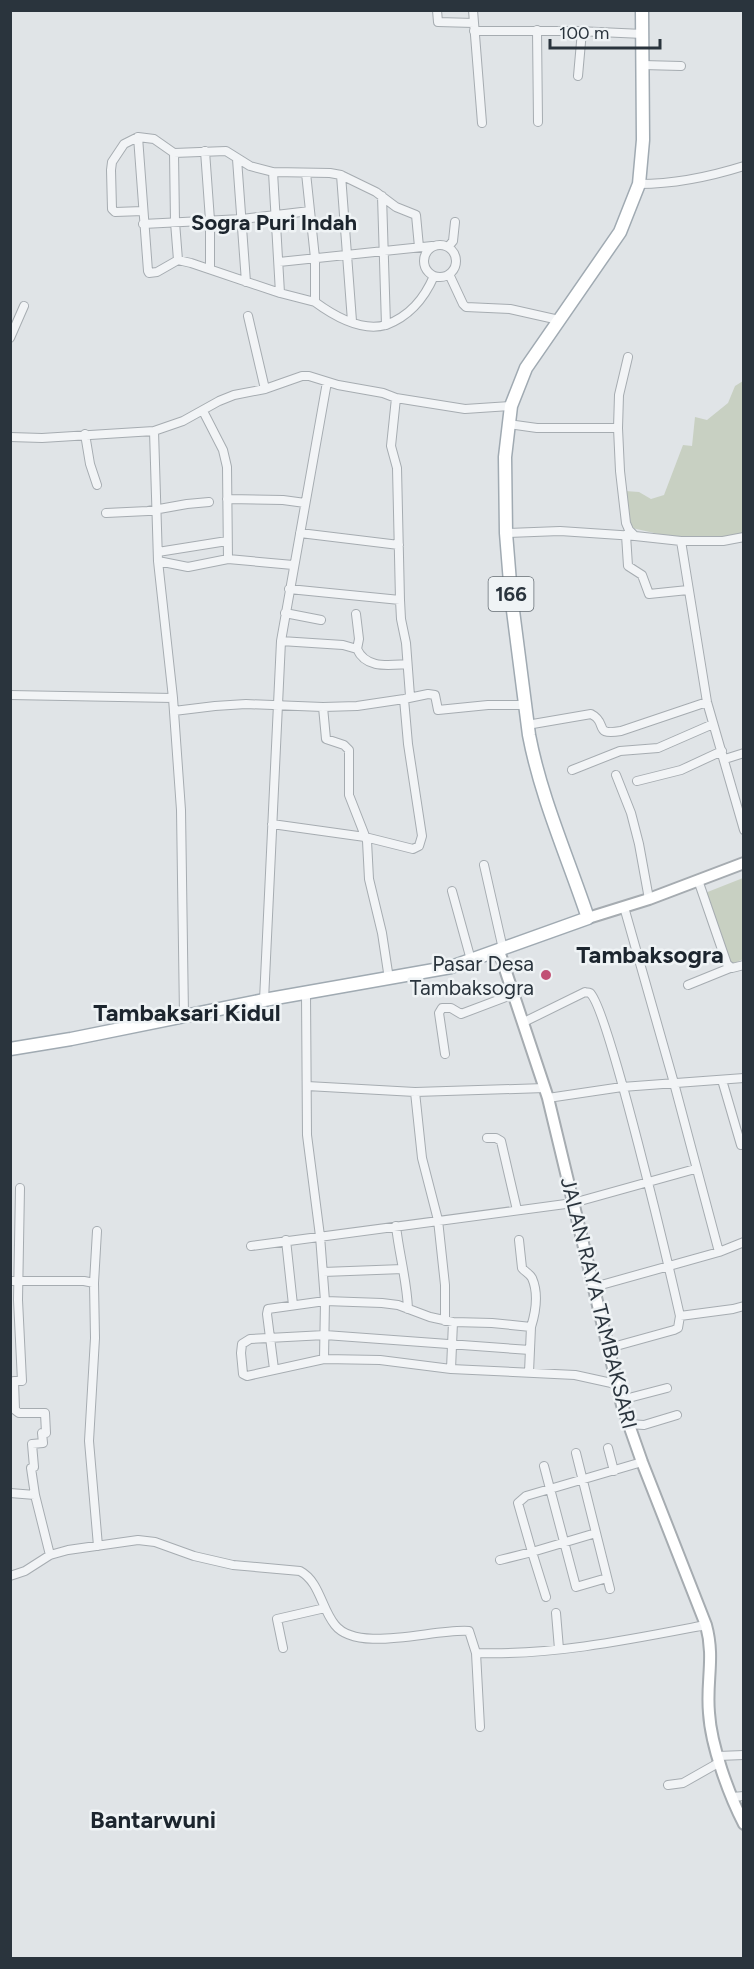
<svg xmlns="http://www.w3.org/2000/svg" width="754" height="1969" font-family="Figtree,sans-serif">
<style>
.green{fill:#c8d0c2}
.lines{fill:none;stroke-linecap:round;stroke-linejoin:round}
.street-casing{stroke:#a6acb1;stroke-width:10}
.secondary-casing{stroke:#a6acb1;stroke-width:14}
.primary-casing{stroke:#a0aab2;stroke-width:15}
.street{stroke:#f2f4f6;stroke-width:8}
.secondary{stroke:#fff;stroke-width:10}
.primary{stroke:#fff;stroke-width:12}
.poi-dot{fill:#c15174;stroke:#eff3f5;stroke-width:2}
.labels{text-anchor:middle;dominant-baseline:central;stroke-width:5;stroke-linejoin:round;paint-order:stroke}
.shield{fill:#eff3f5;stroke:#656d74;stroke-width:1.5}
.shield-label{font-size:20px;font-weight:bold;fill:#2a343d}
.poi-label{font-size:21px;fill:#2a343d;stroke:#eff3f5;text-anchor:end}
.street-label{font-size:21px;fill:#2a343d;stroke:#eff3f5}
.neighbourhood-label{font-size:22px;font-weight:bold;fill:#1c252e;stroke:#eff3f5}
.quarter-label{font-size:24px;font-weight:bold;fill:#1c252e;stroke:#eff3f5}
</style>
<rect width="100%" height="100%" fill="#e0e4e7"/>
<path class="green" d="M 743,381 L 743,536 L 740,537 L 681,539 L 632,528 L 628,523 L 625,491 L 639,492 L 651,499 L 664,495 L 683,445 L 692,446 L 695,417 L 707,420 L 728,403 L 735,386 Z
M 743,878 L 743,959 L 733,964 L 728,960 L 705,893 Z"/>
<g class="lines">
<defs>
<path id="street" d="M 437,10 L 438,22 L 474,23
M 473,10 L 482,123
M 537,30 L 538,122
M 474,31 L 577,31 L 643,34
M 643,65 L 681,66
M 578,76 L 582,31
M 138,137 L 148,271 L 149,273 L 157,272 L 178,260
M 205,151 L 210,220 L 210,269
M 174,153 L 175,222 L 178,260 L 191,263 L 280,293 L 315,302
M 237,159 L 246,282
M 273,172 L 280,293
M 306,173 L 315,258 L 315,302 C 334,316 361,332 386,325 L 382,196
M 341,175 L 352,321
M 639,184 C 675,184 709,177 744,166
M 143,211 L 115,212 L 112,209 L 111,170 L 112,162 L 124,144 L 138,137 L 154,139 L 174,153 L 226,151 L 250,166 L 273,172 L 330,173 L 341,175 L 376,192 L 396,207 L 416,215 L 419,247
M 143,224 L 242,219 L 310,211
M424 261a16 16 0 1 1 32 0a16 16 0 1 1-32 0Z
M 448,247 L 453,241 L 455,222
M 279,262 L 432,246
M 449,274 L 463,304 L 466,307 L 510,309 L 559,320
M 248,316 L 265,389
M 386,325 C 410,316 424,299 434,276
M 10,338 L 24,306
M 396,398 L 391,446 L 397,468 L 400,600 L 401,619 L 406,643 L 410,696
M 203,411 L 223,450 L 227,467 L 228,559
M 508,424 L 537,428 L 618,428 L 620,471 L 626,523 L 629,530 L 635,536 L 681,541 L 707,702 L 744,830
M 618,428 L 619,395 L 628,357
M 154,431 L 158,561 L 173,698 L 181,810 L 184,1016
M 85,434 L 90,464 L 97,485
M 10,437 L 42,438 L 154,431 L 183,421 L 219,401 L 234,395 L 265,389 L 302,376 L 309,376 L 338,385 L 383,393 L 396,398 L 465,409 L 511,406
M 227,499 L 283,500 L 305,503
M 106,513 L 148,511 L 187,504 L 209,502
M 300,533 L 399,545
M 506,533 L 560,531 L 635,536
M 626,535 L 628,566 L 642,575 L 649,594 L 688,590
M 681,541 L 723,541 L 744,537
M 158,552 L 227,541
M 158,561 L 188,567 L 228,559 L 293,565
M 289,589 L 400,600
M 285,613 L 321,620
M 356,614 L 359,639 L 357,649
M 281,641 L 343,645 L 357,649 C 366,669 388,665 407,664
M 10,695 L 173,698
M 323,707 L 326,739 L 344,745 L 349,750 L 349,795 L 367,841 L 369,879 L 382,933 L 389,979
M 174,711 L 215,706 L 246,704 L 323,707 L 357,706 L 404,699 L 428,694 L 435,695 L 438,710 L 488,705 L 524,705
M 527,725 L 591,714 C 609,723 592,736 621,731 L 707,702
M 725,759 L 744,753
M 572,770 L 620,751 L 658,748 L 713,724
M 616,775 L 631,813 L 639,844 L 649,899
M 637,781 L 681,770 L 722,751
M 272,824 L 365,837 L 413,849 L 419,846 L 422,836 L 408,744 L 404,699
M 484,865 L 503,949
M 698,880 L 727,964 L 732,968 L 744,965
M 452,891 L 471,960
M 624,907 L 674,1083 L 719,1252
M 688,985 L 730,968
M 306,994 L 307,1135 L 320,1236 L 325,1301 L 324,1359
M 264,1000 L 281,641 L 327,382
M 524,1022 L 585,992 C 587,993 588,992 590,993 C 608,1007 671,1276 680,1316
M 445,1054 L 439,1013 L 442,1008 L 451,1008 L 461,1014 L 514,994
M 722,1080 L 741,1145
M 307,1086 L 415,1092 L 545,1088
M 415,1092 L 422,1158 L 438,1220 L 445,1285 L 445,1321
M 548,1098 L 622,1087 L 744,1078
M 487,1138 L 496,1138 L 501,1141 L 517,1210
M 20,1188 L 18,1300 L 22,1381 L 14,1381 L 15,1410 L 19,1413 L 45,1413 L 46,1433 L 42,1433 L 43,1443 L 32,1444 L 34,1467 L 31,1468 L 35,1495 L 50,1555
M 396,1226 C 399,1254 407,1281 408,1309
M 97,1231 L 94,1283 L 95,1338 L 89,1441 L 98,1546
M 286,1240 L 293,1305
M 519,1240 L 522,1268 C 525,1272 529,1273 532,1278 C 539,1294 536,1311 531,1327
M 251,1246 L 573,1203 L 695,1169
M 323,1272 L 403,1269
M 10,1281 L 84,1281 L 94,1283
M 594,1287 L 719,1252 L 744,1242
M 609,1348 L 674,1330 L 678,1328 L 680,1316 L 733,1309 L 744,1306
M 530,1350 L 325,1335 L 250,1339 L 242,1344 L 241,1353 L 243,1374 L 247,1376 L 324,1359 L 380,1360 L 451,1369 L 575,1375 L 616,1384
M 274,1369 L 267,1314 L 268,1309 L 325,1301 L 382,1303 L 398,1305 L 430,1317 L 453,1322 L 492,1323 L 531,1327 L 529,1372
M 451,1369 L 453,1322
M 621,1400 L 667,1388
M 629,1424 L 644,1425 L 677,1415
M 608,1448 L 614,1471
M 576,1453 L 610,1589
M 544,1466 L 576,1587 L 607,1578
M 10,1493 L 35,1495
M 596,1533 L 532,1552 L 518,1503 L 526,1496 L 642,1462
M 500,1560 L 532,1552 L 546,1597
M 10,1576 L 25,1571 L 50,1555 L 68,1550 L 138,1540 L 155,1542 L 194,1556 L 233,1565 L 300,1571 C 320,1582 321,1608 335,1625 C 358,1654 435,1628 469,1631 L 476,1653 C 551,1656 633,1639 706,1625
M 556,1613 L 559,1649
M 283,1648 L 277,1619 L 325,1608
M 476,1653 L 480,1727
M 718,1756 L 744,1755
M 668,1785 L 683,1783 L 720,1762
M 732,1797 L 744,1796"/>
<path id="secondary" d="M 588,918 L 649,899 L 744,863
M 499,951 L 548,1098 L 622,1405 L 642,1462 L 706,1625 C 715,1658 706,1681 709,1713 C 711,1746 729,1795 744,1824"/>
<path id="primary" d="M 10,1049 L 71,1039 L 264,1000 L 451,967 L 588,918 C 568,858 541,798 529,735 L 511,595 L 506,533 L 505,457 L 511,406 L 526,368 L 620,232 L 639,184 L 643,140 L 642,10"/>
</defs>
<use href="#street" class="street-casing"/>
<use href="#secondary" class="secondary-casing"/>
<use href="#primary" class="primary-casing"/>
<use href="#street" class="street"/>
<use href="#secondary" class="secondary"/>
<use href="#primary" class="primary"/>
</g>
<circle class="poi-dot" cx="546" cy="975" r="6"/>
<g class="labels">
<rect class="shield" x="488.5" y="577" width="45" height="34" rx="4.5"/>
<g class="shield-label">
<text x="511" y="594">166</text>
</g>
<g class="poi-label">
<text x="534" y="963">Pasar Desa<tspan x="534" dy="24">Tambaksogra</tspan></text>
</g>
<g class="street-label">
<text transform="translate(599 1303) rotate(76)">JALAN RAYA TAMBAKSARI</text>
</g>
<g class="neighbourhood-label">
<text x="274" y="222">Sogra Puri Indah</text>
</g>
<g class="quarter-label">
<text x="650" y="954">Tambaksogra</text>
<text x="187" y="1012">Tambaksari Kidul</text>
<text x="153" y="1819">Bantarwuni</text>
</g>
</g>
<rect width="754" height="1969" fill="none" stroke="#2a343d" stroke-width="24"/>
<path d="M550 39v9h110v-9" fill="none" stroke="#2a343d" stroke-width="3"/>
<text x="559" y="39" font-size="18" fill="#2a343d" stroke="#eff3f5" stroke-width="4.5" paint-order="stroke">100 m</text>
</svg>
